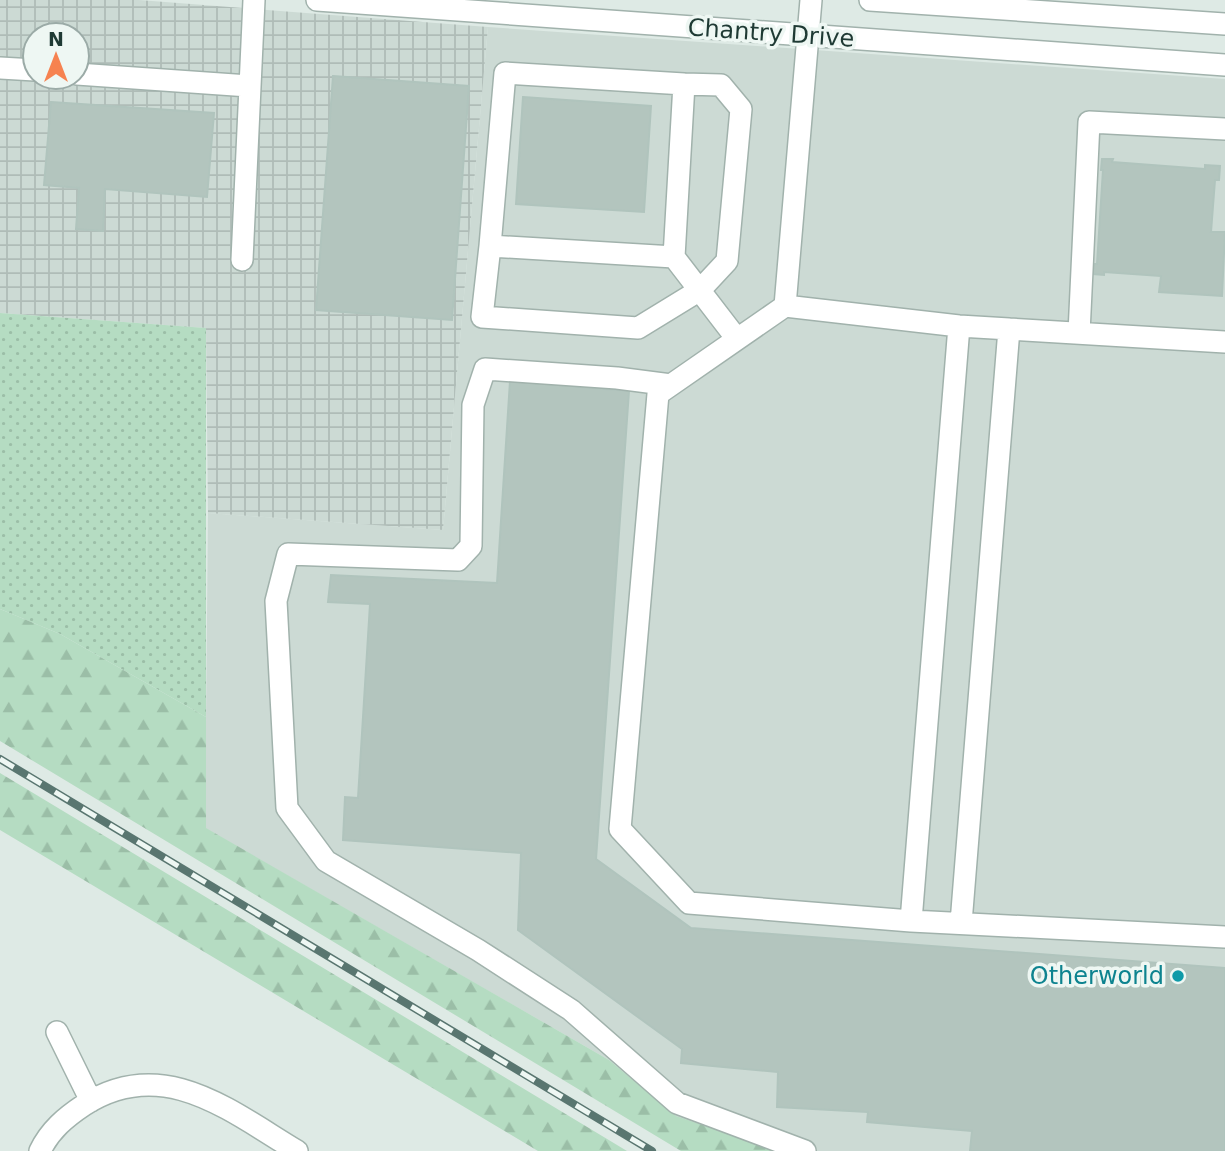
<svg xmlns="http://www.w3.org/2000/svg" width="1225" height="1151" font-family="'DejaVu Sans',sans-serif">
<style>
.built{fill:#ccdad4}
.industrial{fill:url(#industrial-grid);fill-rule:evenodd}
.green{fill:url(#green-dots)}
.forest{fill:url(#forest-firs)}
.building{fill:#b3c5be;stroke:#b0c4bd;stroke-width:2}
.lines{fill:none;stroke-linecap:round;stroke-linejoin:round}
.minor-casing{stroke:#a1b2ac;stroke-width:24}
.minor{stroke:#fff;stroke-width:21}
.rail-casing{stroke:#597670;stroke-width:8}
.rail{stroke:#eef7f3;stroke-width:5;stroke-dasharray:16;stroke-linecap:butt}
.culture-dot{fill:#0f9aa8;stroke:#eef7f3;stroke-width:2.5}
.labels{text-anchor:middle;dominant-baseline:central;stroke-width:7;stroke-linejoin:round;paint-order:stroke}
.street-label{font-size:24px;fill:#1f3a34;stroke:#eef7f3}
.culture-label{font-size:24px;fill:#0d838f;stroke:#eef7f3;text-anchor:end}
</style>
<defs>
<pattern id="industrial-grid" width="8" height="8" patternUnits="userSpaceOnUse" patternTransform="scale(1.75)"><rect width="8" height="8" fill="#ccdad4"/><path d="M0 4h8M4 0v8" fill="none" stroke="#afbcb7"/></pattern>
<pattern id="green-dots" width="8" height="8" patternUnits="userSpaceOnUse" patternTransform="scale(1.75)"><rect width="8" height="8" fill="#b5dcc2"/><path d="M2 2h.1M6 6h.1" fill="none" stroke="#9bbea7" stroke-width="1.8" stroke-linecap="round"/></pattern>
<pattern id="forest-firs" width="22" height="20" patternUnits="userSpaceOnUse" patternTransform="scale(1.75)"><rect width="22" height="20" fill="#b5dcc2"/><path d="M5 1l3.5 6h-7zM16 11l3.5 6h-7z" fill="#9bbea7"/></pattern>
</defs>
<rect width="100%" height="100%" fill="#deeae5"/>
<path class="built" d="M 488,27 L 1225,79 L 1225,1151 L 779,1151 L 762,1142 L 739,1137 L 675,1116 L 609,1060 L 205,828 L 208,513 L 443,530 Z"/>
<path class="industrial" d="M 0,0 L 139,0 L 488,27 L 443,530 L 208,513 L 206,328 L 0,313 ZM 35,35 L 77,35 L 77,77 L 35,77 Z"/>
<path class="green" d="M 0,313 L 206,328 L 206,717 L 60,634 L 0,609 Z"/>
<path class="forest" d="M 0,609 L 60,634 L 206,717 L 206,828 L 609,1060 L 676,1116 L 739,1137 L 762,1142 L 779,1151 L 681,1151 L 0,741 Z
M 0,773 L 627,1151 L 538,1151 L 0,830 Z"/>
<path class="building" d="M 333,76 L 469,86 L 452,320 L 316,310 Z
M 523,97 L 651,106 L 644,212 L 516,204 Z
M 51,102 L 214,113 L 207,197 L 105,189 L 103,231 L 76,229 L 79,188 L 44,185 Z
M 1102,159 L 1113,159 L 1112,162 L 1205,169 L 1205,165 L 1220,166 L 1219,180 L 1215,180 L 1211,232 L 1225,232 L 1222,296 L 1159,292 L 1161,276 L 1104,272 L 1104,275 L 1093,274 L 1094,264 L 1097,264 L 1103,170 L 1101,170 Z
M 510,381 L 629,391 L 596,859 L 691,928 L 1225,968 L 1225,1151 L 970,1151 L 972,1131 L 867,1122 L 868,1112 L 777,1107 L 778,1072 L 681,1063 L 682,1049 L 518,930 L 521,853 L 343,840 L 345,797 L 358,798 L 370,604 L 328,602 L 331,575 L 497,583 Z"/>
<g class="lines">
<defs>
<path id="minor" d="M 317,0 L 1225,65
M 811,0 L 785,306 L 959,326 L 1225,342
M 870,0 L 1225,24
M 0,68 L 35,70
M 77,74 L 249,86
M 490,246 L 482,317 L 638,328 L 700,290 L 727,261 L 741,109 L 721,85 L 684,84
M 674,257 L 490,246 L 505,73 L 684,84 L 674,257 L 737,339
M 242,260 L 254,0
M 785,306 L 658,394 L 620,829 L 689,903 L 911,921 L 959,326
M 1079,333 L 1089,122 L 1225,129
M 671,385 L 617,378 L 485,369 L 473,405 L 471,546 L 458,560 L 288,554 L 276,601 L 287,808 L 326,861 L 478,950 L 571,1010 L 677,1103 L 805,1151
M 911,921 L 1225,937
M 961,923 L 1009,329
M 57,1032 L 91,1101
M 40,1151 C 50,1130 66,1117 84,1105 C 163,1054 230,1111 297,1151"/>
</defs>
<use href="#minor" class="minor-casing"/>
<use href="#minor" class="minor"/>
<defs>
<path id="rail" d="M 0,759 L 652,1151"/>
</defs>
<use href="#rail" class="rail-casing"/>
<use href="#rail" class="rail"/>
</g>
<circle class="culture-dot" cx="1178" cy="976" r="7"/>
<g class="labels">
<g class="street-label">
<text transform="translate(771 33) rotate(4)">Chantry Drive</text>
</g>
<g class="culture-label">
<text x="1164" y="976">Otherworld</text>
</g>
</g>
<g transform="translate(56 56)"><circle r="33" fill="#eef7f3" stroke="#9baba7" stroke-width="2"/>
<path d="M0-5L12 26L0 18L-12 26Z" fill="#f68250"/>
<text y="-10" font-size="19" font-weight="bold" text-anchor="middle" fill="#1f3a34">N</text>
</g>
</svg>
